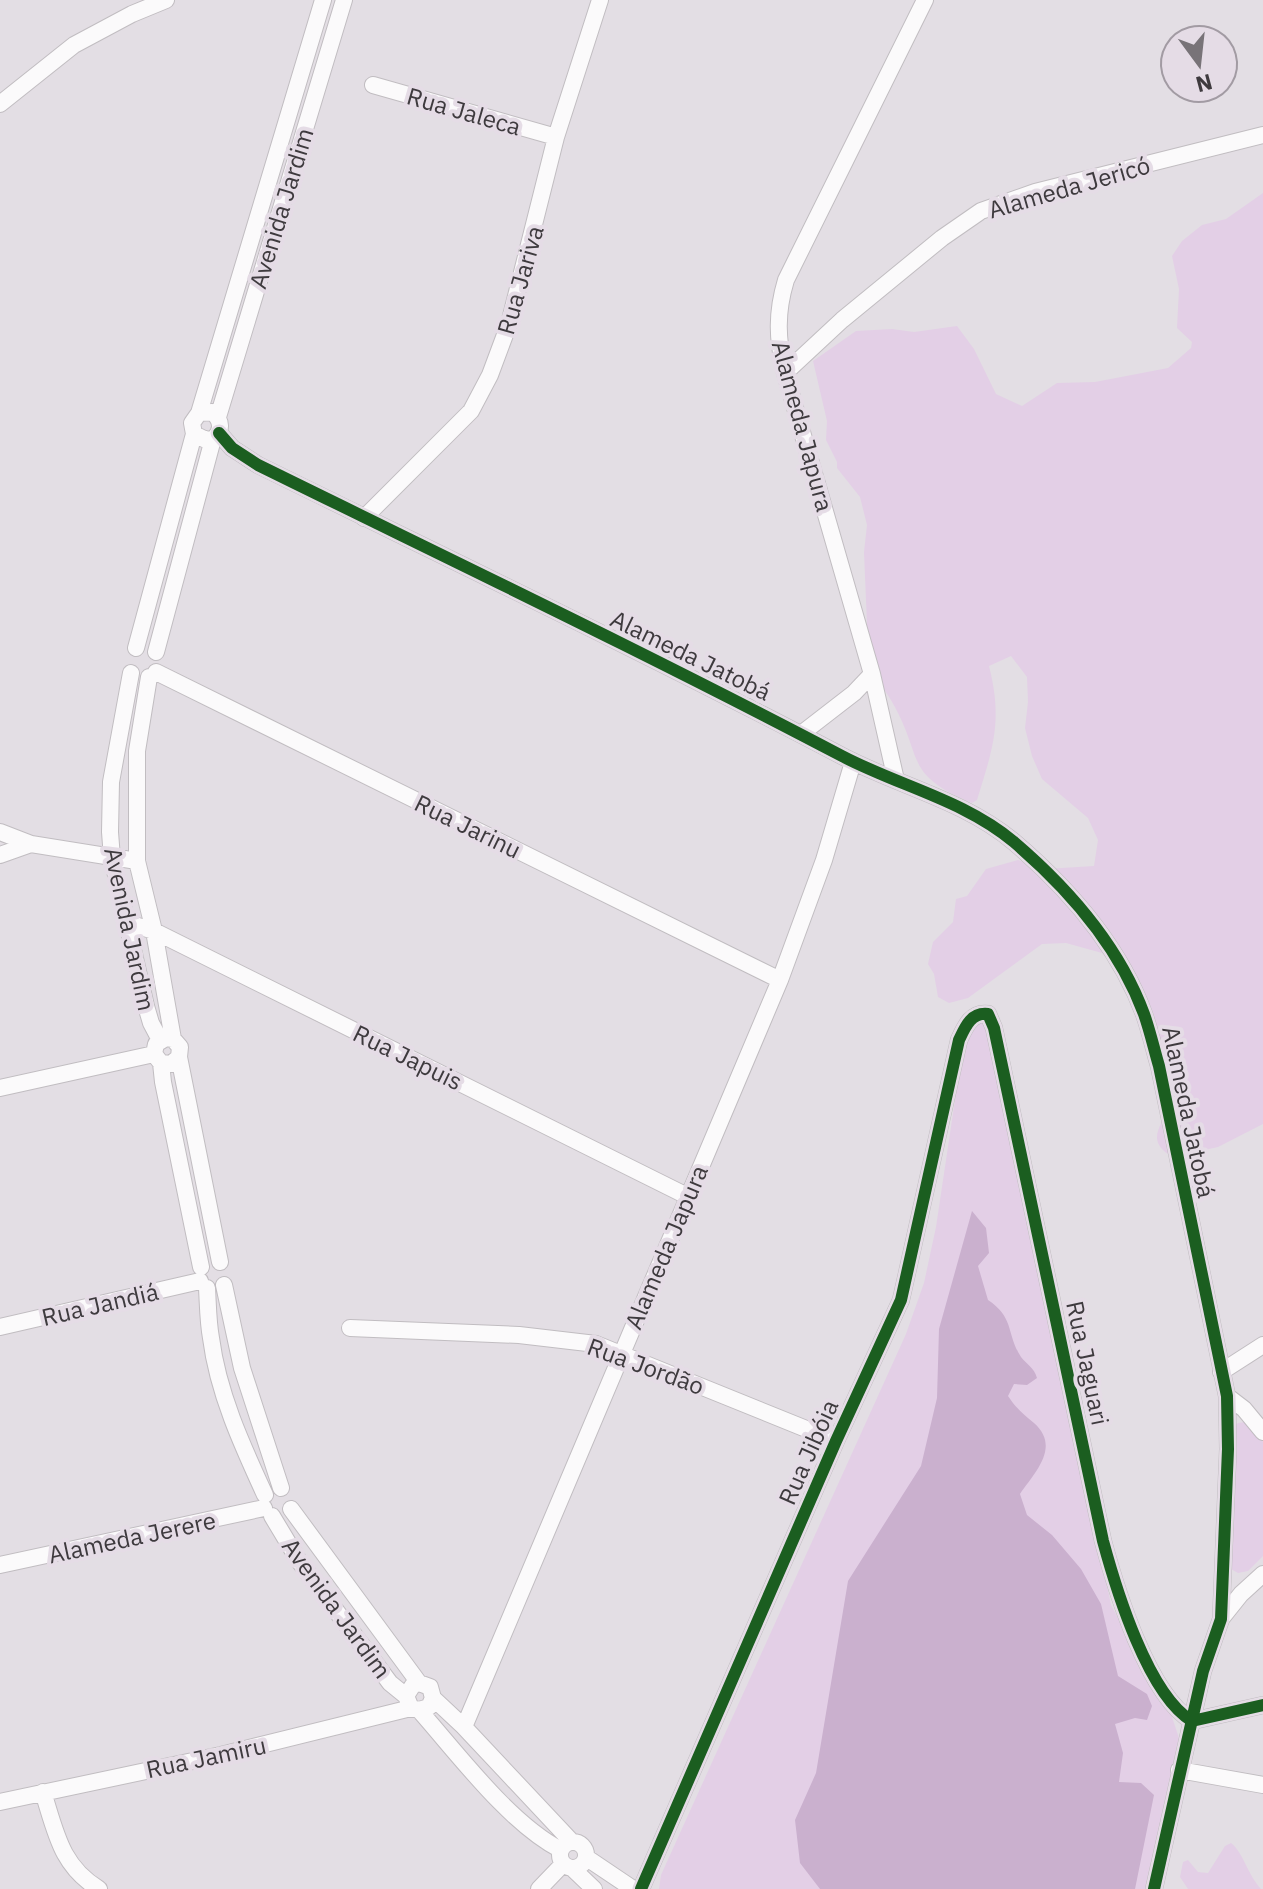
<svg xmlns="http://www.w3.org/2000/svg" width="1263" height="1889" font-family="'IBM Plex Sans',sans-serif">
<style>
.green{fill:#e3cfe6}
.water{fill:#cab0ce}
.lines{fill:none;stroke-linecap:round;stroke-linejoin:round}
.minor-casing{stroke:#c1bdc1;stroke-width:18}
.minor{stroke:#fbfafb;stroke-width:16}
.cycleway-casing{stroke:#e5dce6;stroke-width:17}
.cycleway{stroke:#1b5e20;stroke-width:12}
.labels{text-anchor:middle;dominant-baseline:central;stroke-width:8;stroke-linejoin:round;paint-order:stroke}
.street-label{font-size:24px;fill:#3e3a3e;stroke:#e5dce6}
</style>
<rect width="100%" height="100%" fill="#e3dee4"/>
<path class="green" d="M 1263,193 L 1263,1124 L 1218,1147 L 1173,1157 C 1146,1142 1159,1128 1170,1107 L 1126,980 L 1102,953 L 1066,943 L 1042,944 L 968,998 L 949,1003 L 938,997 L 934,974 L 928,964 L 933,942 L 953,922 L 956,899 L 967,896 L 986,869 L 1018,860 L 1045,869 L 1094,866 L 1098,840 L 1088,818 L 1042,779 L 1032,756 L 1025,728 L 1028,702 L 1027,677 L 1011,656 L 989,666 C 1003,721 993,748 977,800 L 972,803 C 956,796 941,790 928,777 C 915,764 913,748 906,731 C 897,708 886,689 869,672 L 864,552 L 867,525 L 860,497 L 837,468 L 837,462 L 826,440 L 827,421 L 813,361 L 856,331 L 892,329 L 914,332 L 957,326 L 974,349 L 996,394 L 1022,406 L 1057,383 L 1095,382 L 1168,368 L 1191,348 L 1192,342 L 1177,328 L 1179,289 L 1172,256 L 1182,241 L 1202,225 L 1226,219 Z
M 979,1021 L 988,1024 L 1038,1242 L 1111,1605 L 1172,1717 L 1179,1738 L 1147,1889 L 659,1889 L 661,1875 L 906,1334 L 924,1283 L 936,1227 L 965,1033 Z
M 1245,1422 L 1253,1427 L 1263,1442 L 1263,1556 L 1248,1571 L 1238,1573 L 1231,1569 L 1228,1560 L 1231,1430 L 1238,1423 Z
M 1231,1843 C 1243,1852 1248,1875 1261,1889 L 1188,1889 L 1180,1877 L 1183,1862 L 1188,1860 L 1198,1872 L 1208,1873 L 1225,1846 Z"/>
<path class="water" d="M 972,1211 L 986,1228 L 989,1253 L 978,1266 L 988,1300 C 1015,1318 1006,1334 1021,1357 C 1027,1365 1034,1367 1037,1378 L 1027,1385 L 1014,1384 L 1008,1396 C 1016,1408 1023,1414 1034,1423 C 1061,1447 1035,1472 1020,1494 L 1027,1515 L 1052,1535 L 1081,1569 L 1101,1604 L 1118,1676 L 1147,1694 L 1152,1706 L 1147,1720 L 1135,1718 L 1115,1724 L 1123,1753 L 1119,1782 L 1141,1783 L 1154,1795 L 1135,1889 L 820,1889 L 800,1863 L 795,1820 L 816,1773 L 848,1581 L 921,1466 L 937,1398 L 939,1329 Z"/>
<g class="lines">
<defs>
<path id="minor" d="M 373,85 L 556,137
M 0,104 L 74,45 L 132,14 L 166,0
M 785,373 L 842,320 L 942,238 L 981,211 L 1035,192 L 1263,135
M 199,413 L 323,0
M 218,417 L 344,0
M 219,433 L 232,448 L 258,465 C 453,561 650,655 842,756 C 899,786 964,800 1014,842 C 1069,889 1119,946 1144,1014 C 1150,1031 1154,1049 1159,1066 L 1227,1396 L 1228,1449 L 1221,1619 L 1203,1671 L 1154,1889
M 364,518 L 471,411 L 490,375 L 509,324 L 556,137 L 600,0
M 136,648 L 194,434
M 156,652 L 213,439 C 223,431 222,420 212,412 L 199,413 L 192,423 L 194,434 L 206,440 L 213,439
M 156,672 L 780,980
M 131,673 L 111,782 L 110,832 L 112,858 L 146,1006 L 151,1023 L 160,1040
M 149,677 L 137,751 L 137,861 L 154,931 L 173,1039
M 801,734 L 854,693 L 872,674
M 896,780 L 872,674 L 785,373 C 777,339 776,313 786,280 L 925,0
M 0,832 L 31,844 L 137,861
M 0,855 L 31,844
M 128,923 L 154,931 L 687,1196
M 179,1057 L 171,1064 L 161,1063 L 154,1054 L 156,1044 L 166,1038 L 173,1039 L 180,1047 L 179,1057 L 220,1262
M 161,1063 L 163,1082 L 201,1267
M 0,1088 L 154,1054
M 224,1285 L 242,1368 L 281,1488
M 207,1288 C 208,1305 208,1322 211,1338 C 218,1393 242,1445 265,1495
M 0,1327 L 200,1281
M 350,1328 L 519,1335 L 596,1344 L 836,1441
M 1221,1372 L 1263,1345
M 1227,1396 L 1244,1409 L 1263,1432
M 291,1509 L 419,1683
M 272,1516 L 299,1561 L 390,1683 L 406,1696
M 0,1565 L 264,1508
M 1221,1619 L 1241,1594 L 1263,1574
M 433,1698 L 429,1707 L 419,1710 L 411,1708 L 406,1696 L 413,1685 L 419,1683 L 430,1687 L 433,1698 L 464,1727 L 572,1842
M 419,1710 C 458,1754 509,1823 561,1850
M 464,1727 L 780,980 L 824,860 L 853,762
M 1179,1770 L 1263,1785
M 43,1792 C 56,1833 61,1866 99,1889
M 0,1802 L 221,1755 L 411,1708
M560 1855a13 13 0 1 1 26 0a13 13 0 1 1-26 0Z
M 587,1858 L 633,1889
M 572,1868 L 594,1889
M 539,1889 L 563,1864
M 641,1889 L 836,1441 L 901,1300 L 959,1040 C 965,1027 971,1012 988,1014 L 994,1028 L 1103,1541 C 1116,1589 1148,1695 1192,1721 L 1263,1705"/>
</defs>
<use href="#minor" class="minor-casing"/>
<use href="#minor" class="minor"/>
<defs>
<path id="cycleway" d="M 219,433 L 232,448 L 258,465 C 453,561 650,655 842,756 C 899,786 964,800 1014,842 C 1069,889 1119,946 1144,1014 C 1150,1031 1154,1049 1159,1066 L 1227,1396 L 1228,1449 L 1221,1619 L 1203,1671 L 1154,1889
M 641,1889 L 836,1441 L 901,1300 L 959,1040 C 965,1027 971,1012 988,1014 L 994,1028 L 1103,1541 C 1116,1589 1148,1695 1192,1721 L 1263,1705"/>
</defs>
<use href="#cycleway" class="cycleway-casing"/>
<use href="#cycleway" class="cycleway"/>
</g>
<g class="labels">
<g class="street-label">
<text transform="translate(464 111) rotate(16)">Rua Jaleca</text>
<text transform="translate(1069 187) rotate(-16)">Alameda Jericó</text>
<text transform="translate(281 208) rotate(-73)">Avenida Jardim</text>
<text transform="translate(520 280) rotate(-74)">Rua Jariva</text>
<text transform="translate(803 426) rotate(75)">Alameda Japura</text>
<text transform="translate(691 655) rotate(26)">Alameda Jatobá</text>
<text transform="translate(468 826) rotate(26)">Rua Jarinu</text>
<text transform="translate(130 929) rotate(78)">Avenida Jardim</text>
<text transform="translate(408 1057) rotate(26)">Rua Japuis</text>
<text transform="translate(1189 1112) rotate(78)">Alameda Jatobá</text>
<text transform="translate(666 1247) rotate(-67)">Alameda Japura</text>
<text transform="translate(100 1304) rotate(-13)">Rua Jandiá</text>
<text transform="translate(1088 1363) rotate(78)">Rua Jaguari</text>
<text transform="translate(646 1366) rotate(20)">Rua Jordão</text>
<text transform="translate(808 1452) rotate(-66)">Rua Jibóia</text>
<text transform="translate(132 1537) rotate(-12)">Alameda Jerere</text>
<text transform="translate(337 1608) rotate(54)">Avenida Jardim</text>
<text transform="translate(206 1757) rotate(-12)">Rua Jamiru</text>
</g>
</g>
<g transform="translate(1199 64) rotate(165)"><circle r="38" fill="#e5dce6" stroke="#a29ba3" stroke-width="2"/>
<path d="M0-6L14 30L0 20L-14 30Z" fill="#787378"/>
<text y="-12" font-size="22" font-weight="bold" text-anchor="middle" fill="#3e3a3e">N</text>
</g>
</svg>
